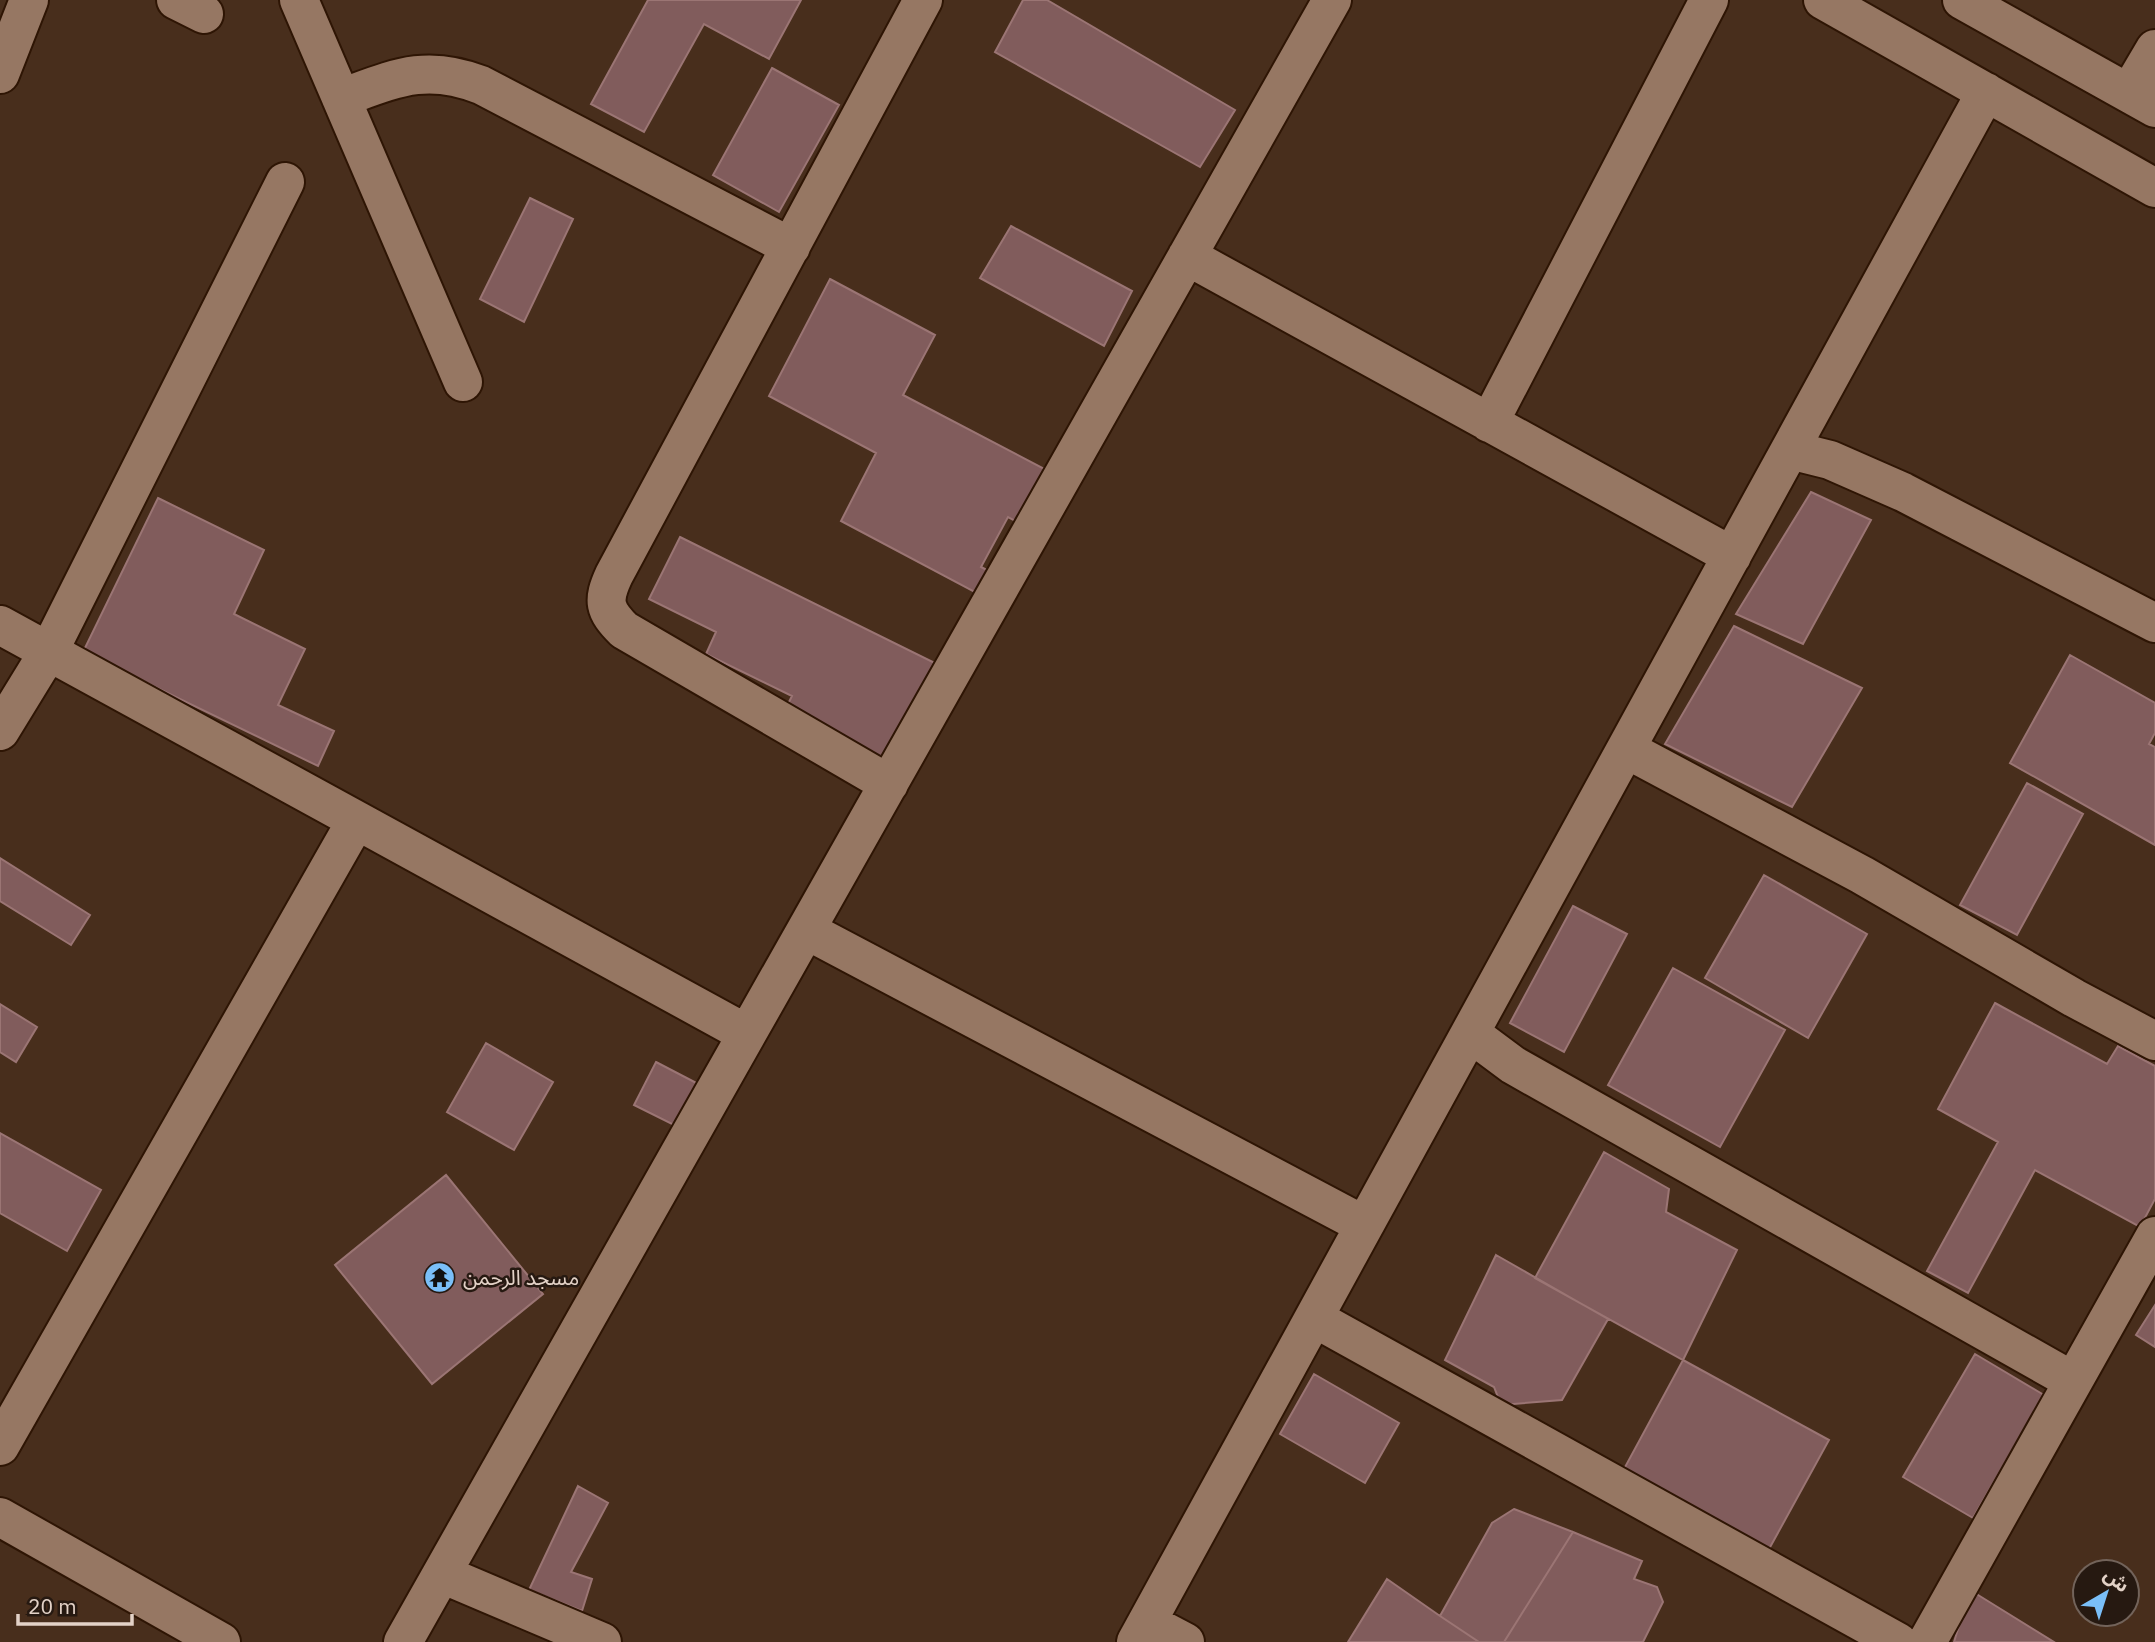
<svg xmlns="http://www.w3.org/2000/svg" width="2155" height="1642" font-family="'IBM Plex Sans','Noto Sans Arabic',sans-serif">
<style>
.building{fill:#815c5c;stroke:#9b7574;stroke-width:2}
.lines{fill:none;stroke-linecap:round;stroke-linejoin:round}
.minor-casing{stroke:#2e1504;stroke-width:42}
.minor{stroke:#967763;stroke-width:38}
.labels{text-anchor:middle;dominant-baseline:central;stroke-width:5;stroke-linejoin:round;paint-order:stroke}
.poi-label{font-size:21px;fill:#e3d2c7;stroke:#261911;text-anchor:start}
</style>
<rect width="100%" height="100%" fill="#482e1c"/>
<path class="building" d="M 648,0 L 801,0 L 769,59 L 704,24 L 644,132 L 591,104 Z
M 1023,0 L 1047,0 L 1235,110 L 1200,167 L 995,52 Z
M 772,68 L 839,105 L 779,212 L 713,175 Z
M 530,198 L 573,219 L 524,322 L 480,299 Z
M 1011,226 L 1132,291 L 1104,346 L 980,278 Z
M 830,279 L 935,335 L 903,395 L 1071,483 L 1043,536 L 1008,517 L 981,567 L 1012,583 L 1001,606 L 841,521 L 876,453 L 769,396 Z
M 1811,492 L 1871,520 L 1803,644 L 1736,614 Z
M 158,498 L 264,550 L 234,614 L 305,649 L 278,705 L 334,731 L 318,766 L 83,652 Z
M 680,537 L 953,672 L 904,774 L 783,714 L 792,696 L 706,654 L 716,632 L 649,599 Z
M 1734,626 L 1862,688 L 1792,807 L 1665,744 Z
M 2070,655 L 2155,703 L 2155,733 L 2149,744 L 2155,747 L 2155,845 L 2010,763 Z
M 2027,783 L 2083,814 L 2017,935 L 1960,905 Z
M 0,858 L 90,915 L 71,945 L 0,901 Z
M 1764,875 L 1867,934 L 1808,1038 L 1705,978 Z
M 1573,906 L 1627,934 L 1564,1052 L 1510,1023 Z
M 1673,968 L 1785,1030 L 1720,1147 L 1608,1085 Z
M 1995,1003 L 2107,1064 L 2118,1046 L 2155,1066 L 2155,1199 L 2140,1227 L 2035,1170 L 1968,1293 L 1927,1271 L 1998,1142 L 1938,1109 Z
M 0,1004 L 37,1027 L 16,1062 L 0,1052 Z
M 486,1043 L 553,1082 L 514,1150 L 447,1112 Z
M 656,1062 L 706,1088 L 684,1130 L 634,1105 Z
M 0,1133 L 101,1190 L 67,1251 L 0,1213 Z
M 1604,1152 L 1669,1189 L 1666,1212 L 1737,1250 L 1683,1360 L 1535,1278 Z
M 446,1175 L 543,1294 L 432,1384 L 335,1265 Z
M 1496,1255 L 1608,1319 L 1562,1400 L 1501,1405 L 1494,1387 L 1445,1360 Z
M 2155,1305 L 2155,1347 L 2136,1335 Z
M 1975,1354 L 2044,1395 L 1973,1518 L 1903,1477 Z
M 1683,1360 L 1829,1440 L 1763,1560 L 1618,1480 Z
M 1314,1374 L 1399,1423 L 1365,1483 L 1280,1434 Z
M 578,1486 L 608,1503 L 571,1572 L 592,1579 L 582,1611 L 529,1590 Z
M 1514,1509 L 1573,1532 L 1504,1642 L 1479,1642 L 1440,1616 L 1492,1523 Z
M 1573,1532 L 1642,1561 L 1634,1579 L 1657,1587 L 1663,1602 L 1643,1642 L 1504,1642 Z
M 1387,1579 L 1440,1616 L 1479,1642 L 1348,1642 Z
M 1970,1590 L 2054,1642 L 1954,1642 Z"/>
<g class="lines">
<defs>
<path id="minor" d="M 176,0 L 204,14
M 299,0 L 463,382
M 1823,0 L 2155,188
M 1962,0 L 2155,108
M 0,74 L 29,0
M 2129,93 L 2155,49
M 341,98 C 394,79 425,63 481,85 L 791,247
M 1187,256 L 1732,556
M 1489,423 L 1709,0
M 1790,450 L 1830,460 L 1903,492 L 2155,623
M 0,625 L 747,1034
M 0,731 L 49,651 L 285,182
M 1626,749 L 1862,875 L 2074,998 L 2155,1041
M 889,784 L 624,630 C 604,610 602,601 614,575 L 923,0
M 806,930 L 1364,1225
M 1470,1033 L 1513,1065 L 2073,1381
M 1314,1318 L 1898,1642
M 0,1446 L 356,821
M 0,1517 L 221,1642
M 442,1574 L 602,1642
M 1147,1622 L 1185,1642
M 403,1642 L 1332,0
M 1136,1642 L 1986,92
M 1927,1642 L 2155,1236"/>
</defs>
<use href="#minor" class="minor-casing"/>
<use href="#minor" class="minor"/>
</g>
<defs>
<symbol id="temple-disc" viewBox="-11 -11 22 22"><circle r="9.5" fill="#7abff8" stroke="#261911"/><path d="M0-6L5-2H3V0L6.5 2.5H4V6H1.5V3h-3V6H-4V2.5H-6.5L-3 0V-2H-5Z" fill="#111"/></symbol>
</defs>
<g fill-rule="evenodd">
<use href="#temple-disc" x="422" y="1260" width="35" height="35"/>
</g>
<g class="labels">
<g class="poi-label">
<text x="463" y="1277">مسجد الرحمن</text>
</g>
</g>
<g transform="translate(2106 1593) rotate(39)"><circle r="33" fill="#261911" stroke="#72635a" stroke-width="2"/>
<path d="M0-5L12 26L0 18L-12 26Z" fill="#7abff8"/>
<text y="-10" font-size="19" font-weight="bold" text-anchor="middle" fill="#e3d2c7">ش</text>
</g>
<path d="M18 1614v10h114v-10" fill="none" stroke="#e3d2c7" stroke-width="3.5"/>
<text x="28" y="1614" font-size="21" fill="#e3d2c7" stroke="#261911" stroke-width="5" paint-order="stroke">20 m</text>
</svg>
